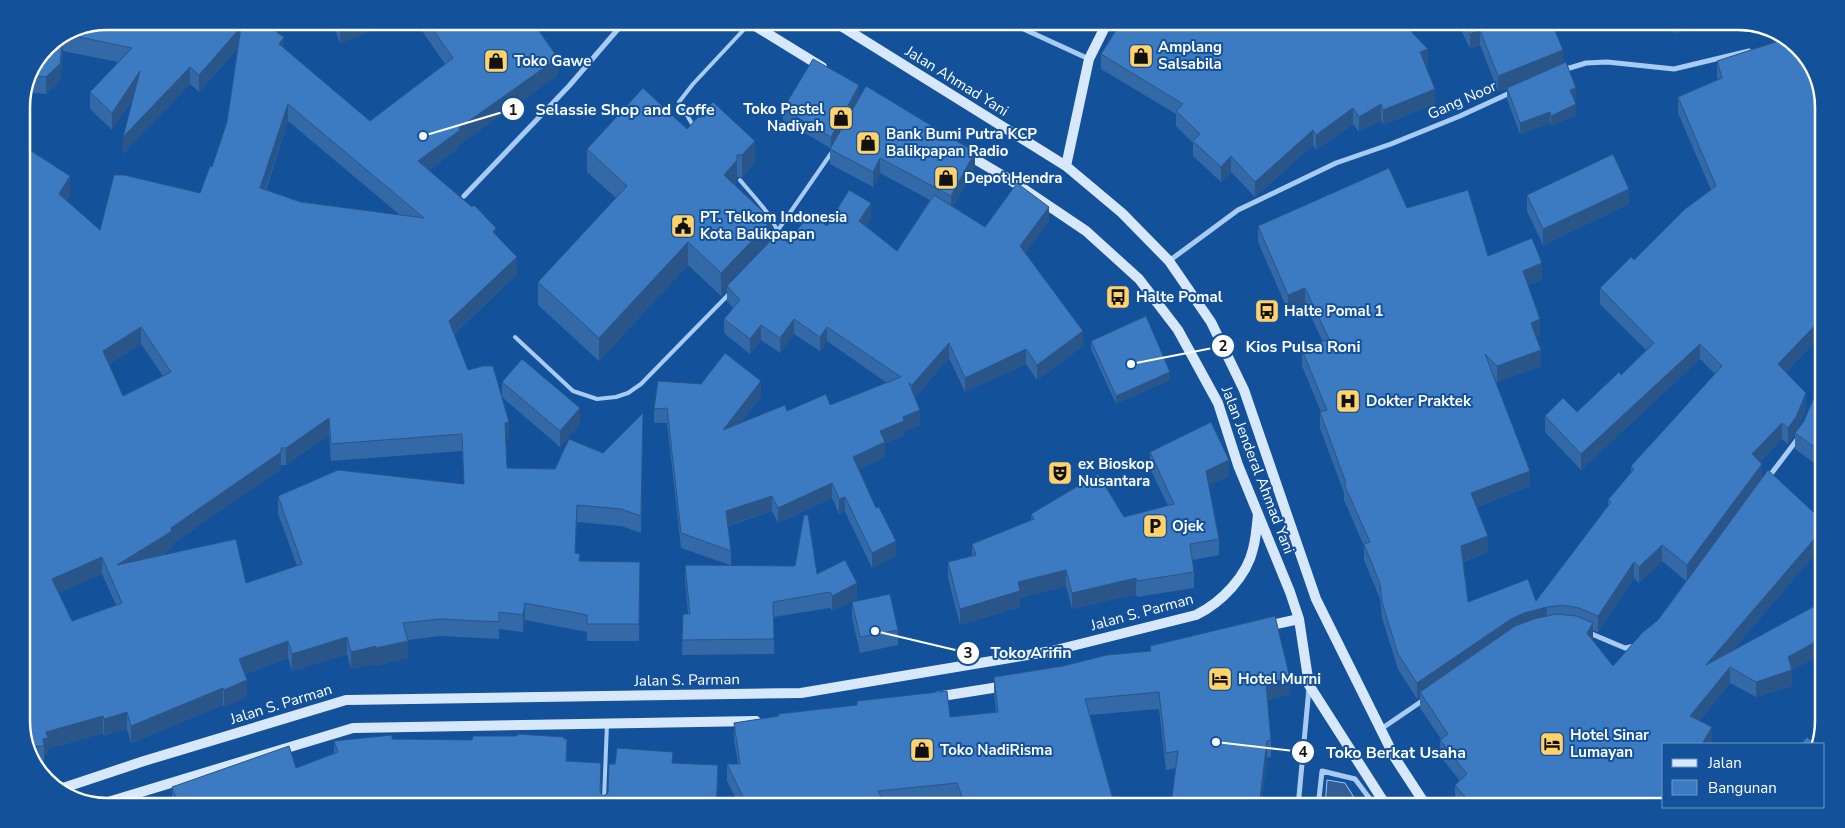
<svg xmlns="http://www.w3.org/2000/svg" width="1845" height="828" font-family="'Nunito Sans',sans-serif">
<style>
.water{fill:#315e94;stroke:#9ac6f6}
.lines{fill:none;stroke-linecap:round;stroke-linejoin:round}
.lane{stroke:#a8cbf4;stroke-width:4}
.street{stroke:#a8cbf4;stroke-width:5}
.secondary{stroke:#d7e8fd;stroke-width:10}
.wall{fill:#3469a7;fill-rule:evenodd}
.shaded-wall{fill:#2a5588}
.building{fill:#3c7ac2;stroke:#2a5588;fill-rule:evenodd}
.labels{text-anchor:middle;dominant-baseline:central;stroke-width:4;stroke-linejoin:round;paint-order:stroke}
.poi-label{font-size:15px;font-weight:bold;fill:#fff;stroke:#13519b;text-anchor:start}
.street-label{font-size:15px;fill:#fff;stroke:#13519b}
.rim{fill:none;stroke:#fff;stroke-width:2.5}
.leader{fill:none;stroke:#fff;stroke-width:2}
.callout-dot{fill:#fff;stroke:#13519b;stroke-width:2}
.mark-label{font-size:15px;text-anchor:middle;font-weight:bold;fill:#111}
.callout-label{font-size:16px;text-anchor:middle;font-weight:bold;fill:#fff;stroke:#13519b;stroke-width:4;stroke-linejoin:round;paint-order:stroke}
</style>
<rect width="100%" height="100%" fill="#13519b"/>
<path class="water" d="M 1327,780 L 1345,783 L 1360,807 L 1325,807 Z"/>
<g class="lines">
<path class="lane" d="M 694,127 L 679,102 L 693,84 L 750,23
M 740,180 C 751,194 778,220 778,237
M 778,230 L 832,152
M 515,337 L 573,391 L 597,399 L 616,397 L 628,393 L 641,384 L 730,293
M 604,799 L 607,724"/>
<path class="street" d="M 1006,21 L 1089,59
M 1563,70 L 1586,63 L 1607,62 L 1674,69 L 1749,51
M 464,196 L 569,86 L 625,21
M 1169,261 L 1238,210 L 1336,163 L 1391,144 L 1460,116 L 1512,92
M 1768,478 L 1799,437
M 1587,632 L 1625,648 L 1635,646
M 1381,729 L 1425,699
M 1298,807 L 1309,688
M 1318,807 L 1322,771 L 1355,779 L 1376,807"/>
<path class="secondary" d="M 747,21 L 822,67
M 833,21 L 1066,166 L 1122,213 L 1169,261 L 1211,322 L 1244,390 L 1316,599 L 1395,758 L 1427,807
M 963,152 L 1012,181 L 1086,231 L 1139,279 L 1178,330 L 1218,403 L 1238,465 L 1290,592 L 1299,619 L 1309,685 L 1387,807
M 1066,166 L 1089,59 L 1108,21
M 1263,627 L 1299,619
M 936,697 L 1005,686
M 60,789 L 144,761 L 346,700 L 801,693 L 1052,651 L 1196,615 C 1221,603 1247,576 1253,549 C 1256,538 1257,525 1258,514
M 98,805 L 353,728 L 756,721"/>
</g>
<path class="wall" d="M 332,21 L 396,21 L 340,43 Z
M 415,21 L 532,21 L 558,75 L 460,144 L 460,147 L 429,170 L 496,235 L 517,274 L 454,334 L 468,370 L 509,439 L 506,440 L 507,468 L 555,469 L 603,453 L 643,413 L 641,533 L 621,526 L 577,522 L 575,554 L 580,561 L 640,579 L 639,641 L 587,641 L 587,632 L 525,620 L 523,632 L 499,629 L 499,639 L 440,636 L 408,640 L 408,658 L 376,666 L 376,664 L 351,669 L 347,654 L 292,671 L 288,658 L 245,674 L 247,697 L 224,707 L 223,705 L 131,743 L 127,729 L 104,736 L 103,733 L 48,749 L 48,755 L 44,756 L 44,763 L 35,764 L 21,727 L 21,145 L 70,194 L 66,201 L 100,230 L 200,193 L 212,167 L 227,122 L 238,48 L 199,92 L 190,84 L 123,154 L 133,99 L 112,130 L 90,109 L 90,92 L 118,62 L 63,51 L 60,81 L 46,94 L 26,92 L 47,46 L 74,28 L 284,48 L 370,121 L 445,64 ZM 288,121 L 400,215 L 301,202 L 266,190 ZM 141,344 L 163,376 L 123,396 L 109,364 ZM 329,435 L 331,461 L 462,451 L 464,484 L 278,496 L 278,514 L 297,566 L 246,583 L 162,555 L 172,548 L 172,544 L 281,469 L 281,465 L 286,465 ZM 102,574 L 116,605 L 72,621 L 58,593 Z
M 1411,21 L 1429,21 L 1414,28 Z
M 1457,21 L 1551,21 L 1563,64 L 1576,99 L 1574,100 L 1576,115 L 1551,126 L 1550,123 L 1520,134 L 1507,99 L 1507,88 L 1498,91 L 1480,45 L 1470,49 Z
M 1669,21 L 1704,21 L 1674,34 Z
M 1101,54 L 1428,64 L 1426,65 L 1435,104 L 1383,125 L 1381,120 L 1359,132 L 1353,124 L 1316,150 L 1313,145 L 1255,197 L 1231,172 L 1221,182 L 1193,156 L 1193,143 L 1176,126 L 1176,114 L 1101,69 Z
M 1717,61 L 1824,101 L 1824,332 L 1786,372 L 1806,409 L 1797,430 L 1804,421 L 1824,380 L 1824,470 L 1795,449 L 1795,434 L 1788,444 L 1782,439 L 1760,462 L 1762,478 L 1824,522 L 1824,560 L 1816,553 L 1732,651 L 1824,601 L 1824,653 L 1792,670 L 1792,686 L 1756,697 L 1730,683 L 1699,721 L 1712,743 L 1711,744 L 1664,744 L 1664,807 L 1460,807 L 1455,800 L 1455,785 L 1460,781 L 1440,756 L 1440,740 L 1441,739 L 1420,708 L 1420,697 L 1417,699 L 1398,669 L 1382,618 L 1380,599 L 1364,560 L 1364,546 L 1344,500 L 1344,493 L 1320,428 L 1320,412 L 1321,412 L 1302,366 L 1302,350 L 1323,342 L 1305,304 L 1288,311 L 1258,242 L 1258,226 L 1407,208 L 1488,256 L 1542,279 L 1528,285 L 1540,335 L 1536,337 L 1541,366 L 1497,382 L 1495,380 L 1530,486 L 1477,507 L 1488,552 L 1463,562 L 1468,602 L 1536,601 L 1608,506 L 1608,500 L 1631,473 L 1631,466 L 1715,374 L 1700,359 L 1581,470 L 1545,432 L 1545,416 L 1577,412 L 1621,375 L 1646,350 L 1600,304 L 1600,288 L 1634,260 L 1711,190 L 1678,113 L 1678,97 L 1718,79 L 1717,77 ZM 1662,561 L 1686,581 L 1658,620 L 1613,666 L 1592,640 L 1593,630 L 1598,632 L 1634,578 L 1639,583 Z
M 859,97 L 975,167 L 953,207 L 985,227 L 1049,221 L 1025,253 L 1083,346 L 1037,380 L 1026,364 L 965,392 L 949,358 L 915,397 L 920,425 L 904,431 L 904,435 L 885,444 L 885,457 L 859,469 L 896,556 L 872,568 L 845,512 L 839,514 L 832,498 L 778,523 L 772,511 L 728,526 L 731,551 L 731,566 L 817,574 L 857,599 L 832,611 L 830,608 L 774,617 L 774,654 L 682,655 L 683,614 L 688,614 L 685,580 L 685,565 L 730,565 L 681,548 L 667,423 L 654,423 L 654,409 L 761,396 L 740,423 L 787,411 L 830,405 L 887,383 L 827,341 L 820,351 L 794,334 L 780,353 L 761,340 L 750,354 L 724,333 L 724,319 L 733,308 L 727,301 L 727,290 L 721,296 L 688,265 L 599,361 L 538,305 L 538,282 L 616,198 L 587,172 L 587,149 L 687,129 L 698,117 L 755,163 L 742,177 L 737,177 L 737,183 L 735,185 L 772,239 L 787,242 L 827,226 L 871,218 L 866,226 L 897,251 L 930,200 L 880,173 L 873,187 L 830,164 L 830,148 L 783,120 L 783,109 Z
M 1527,195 L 1629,204 L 1543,245 L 1527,211 Z
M 1091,341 L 1170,380 L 1116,404 L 1091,349 Z
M 502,382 L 580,424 L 560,447 L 502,397 Z
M 1150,452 L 1229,476 L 1208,485 L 1219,539 L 1219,555 L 1193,560 L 1194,572 L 1194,588 L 1137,597 L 1136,594 L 1072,609 L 1066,586 L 1020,598 L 1020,607 L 960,625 L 948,578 L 948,562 L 972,556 L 972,544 L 1031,520 L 1031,514 L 1124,517 L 1168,506 L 1150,468 Z
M 852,602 L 898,630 L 898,645 L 860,653 L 852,618 Z
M 1150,646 L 1290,694 L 1267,700 L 1271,740 L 1271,757 L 1267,758 L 1261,807 L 959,807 L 957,800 L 890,807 L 740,807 L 727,781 L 727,764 L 738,764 L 734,740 L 734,723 L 857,705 L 857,701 L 950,717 L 996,713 L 994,694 L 994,677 L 1150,652 ZM 1159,709 L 1166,770 L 1176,768 L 1171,804 L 1112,796 L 1090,715 Z
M 392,739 L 567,754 L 567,761 L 601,778 L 601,793 L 603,796 L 608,793 L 615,764 L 673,763 L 718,780 L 716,807 L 149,807 L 172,801 L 172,787 L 296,768 L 334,754 L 334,741 Z"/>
<path class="shaded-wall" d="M 353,21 L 396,21 L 340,43 L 340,26 Z
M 1414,21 L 1429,21 L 1414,28 Z
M 1674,21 L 1704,21 L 1674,34 Z
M 241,27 L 241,44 L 199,92 L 199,75 Z
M 1480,30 L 1480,45 L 1470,49 L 1470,34 Z
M 63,35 L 63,51 L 60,81 L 46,94 L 46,77 Z
M 284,37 L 284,54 L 279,44 Z
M 1428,49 L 1428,64 L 1420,67 L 1420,52 Z
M 1563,50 L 1563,65 L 1498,91 L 1498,76 Z
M 558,58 L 558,75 L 460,144 L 460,147 L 418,178 L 418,161 L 459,128 Z
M 190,67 L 190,84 L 123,154 L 123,137 Z
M 140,71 L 140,88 L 112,130 L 112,113 Z
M 859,85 L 859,97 L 831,149 L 831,137 Z
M 1576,88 L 1576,99 L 1570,101 L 1570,90 Z
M 1435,89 L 1435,104 L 1383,125 L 1383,110 Z
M 288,104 L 288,121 L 260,205 L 260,188 Z
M 1381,104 L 1381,120 L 1359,132 L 1359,117 Z
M 1576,104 L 1576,115 L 1551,126 L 1551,116 Z
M 1353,108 L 1353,124 L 1316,150 L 1316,135 Z
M 1550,112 L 1550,123 L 1520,134 L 1520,123 Z
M 1313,130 L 1313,145 L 1255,197 L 1255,182 Z
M 755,141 L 755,163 L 742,177 L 742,155 Z
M 975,152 L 975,167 L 951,211 L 951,196 Z
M 1231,156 L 1231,172 L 1221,182 L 1221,167 Z
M 880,158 L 880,173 L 873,187 L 873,172 Z
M 737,160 L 737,183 L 724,198 L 724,175 Z
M 70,176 L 70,194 L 59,211 L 59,194 Z
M 1629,189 L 1629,204 L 1543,245 L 1543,229 Z
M 871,203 L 871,218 L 859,236 L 859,221 Z
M 1049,207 L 1049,221 L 1020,261 L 1020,246 Z
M 772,220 L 772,243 L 727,286 L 727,290 L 721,296 L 721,273 Z
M 496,228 L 496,245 L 493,232 Z
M 688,242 L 688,265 L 599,361 L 599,338 Z
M 517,257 L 517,274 L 449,338 L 449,321 Z
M 1542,263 L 1542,279 L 1523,287 L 1523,271 Z
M 1305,288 L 1305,304 L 1288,311 L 1288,295 Z
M 1824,316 L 1824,332 L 1778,380 L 1778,364 Z
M 794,319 L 794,334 L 780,353 L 780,338 Z
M 1540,319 L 1540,335 L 1531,339 L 1531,323 Z
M 761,325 L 761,340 L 750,354 L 750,339 Z
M 141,327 L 141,344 L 103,368 L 103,351 Z
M 827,327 L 827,341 L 820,351 L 820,337 Z
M 1083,331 L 1083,346 L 1037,380 L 1037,365 Z
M 949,343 L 949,358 L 912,400 L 912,385 Z
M 1700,344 L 1700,359 L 1581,470 L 1581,454 Z
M 1026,349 L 1026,364 L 965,392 L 965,378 Z
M 1541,350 L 1541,366 L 1497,382 L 1497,366 Z
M 1170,372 L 1170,380 L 1116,404 L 1116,396 Z
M 761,381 L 761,396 L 723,444 L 723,430 Z
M 1806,393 L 1806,409 L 1796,433 L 1788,444 L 1788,428 Z
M 580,408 L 580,424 L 560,447 L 560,431 Z
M 920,410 L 920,425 L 904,431 L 904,435 L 885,444 L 885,457 L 853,472 L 853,457 L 880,431 L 903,417 Z
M 329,418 L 329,435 L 286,465 L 286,448 Z
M 509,422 L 509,439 L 505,440 L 505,423 Z
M 1782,423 L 1782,439 L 1752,470 L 1752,454 Z
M 281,452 L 281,469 L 172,544 L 172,548 L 117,582 L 117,565 L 171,528 Z
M 1229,460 L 1229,476 L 1206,487 L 1206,471 Z
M 1762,464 L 1762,479 L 1687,581 L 1687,565 Z
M 1530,471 L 1530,486 L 1471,509 L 1471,493 Z
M 832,483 L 832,498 L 778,523 L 778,508 Z
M 772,496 L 772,511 L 726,526 L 726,511 Z
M 845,497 L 845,512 L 839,514 L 839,499 Z
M 577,505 L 577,522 L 575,570 L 575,553 Z
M 1488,536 L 1488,552 L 1461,562 L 1461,546 Z
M 1816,537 L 1816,553 L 1706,681 L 1706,665 Z
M 896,541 L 896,556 L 872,568 L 872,553 Z
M 1662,545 L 1662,561 L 1639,583 L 1639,567 Z
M 102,557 L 102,574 L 52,596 L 52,579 Z
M 1634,562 L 1634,578 L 1598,632 L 1598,616 Z
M 1066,570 L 1066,586 L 1020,598 L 1020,607 L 960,625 L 960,609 L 1018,582 Z
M 1136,578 L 1136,594 L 1072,609 L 1072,593 Z
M 857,583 L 857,599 L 832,611 L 832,596 Z
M 525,603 L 525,620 L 523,632 L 523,615 Z
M 1547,607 L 1547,622 L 1420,692 L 1420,697 L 1417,699 L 1417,683 L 1511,619 L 1524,613 Z
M 1593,623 L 1593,639 L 1587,649 L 1587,633 Z
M 347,637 L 347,654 L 292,671 L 292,654 Z
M 1824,637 L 1824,653 L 1792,670 L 1792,686 L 1756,697 L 1756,682 L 1788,657 Z
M 288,641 L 288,658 L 239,676 L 239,659 Z
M 408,641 L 408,658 L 376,666 L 376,648 Z
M 376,646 L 376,664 L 351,669 L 351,652 Z
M 1730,667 L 1730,683 L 1690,732 L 1690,716 Z
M 1290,678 L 1290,694 L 1266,700 L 1266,683 Z
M 247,680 L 247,697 L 224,707 L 224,690 Z
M 223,688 L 223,705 L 131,743 L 131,726 Z
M 127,712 L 127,729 L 104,736 L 104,719 Z
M 103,716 L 103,733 L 48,749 L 48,755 L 44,756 L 44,746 L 43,739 L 46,732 Z
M 1712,727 L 1712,743 L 1711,744 L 1702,744 Z
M 1267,741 L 1267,758 L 1261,807 L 1259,807 Z"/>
<path class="building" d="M 107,21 L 260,21 L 284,37 L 279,44 L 370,121 L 453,58 L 427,21 L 532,21 L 558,58 L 459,128 L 460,130 L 418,161 L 472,207 L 474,205 L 496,228 L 493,232 L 517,257 L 449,321 L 468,370 L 483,366 L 493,366 L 509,422 L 505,423 L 507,468 L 555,469 L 569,439 L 603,453 L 643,413 L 641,516 L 621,509 L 577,505 L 575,553 L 580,554 L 579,561 L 640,562 L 639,624 L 587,624 L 587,615 L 525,603 L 523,615 L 499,612 L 499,622 L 440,619 L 403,623 L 408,641 L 376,648 L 376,646 L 351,652 L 347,637 L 292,654 L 288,641 L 239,659 L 247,680 L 224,690 L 223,688 L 131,726 L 127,712 L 104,719 L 103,716 L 46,732 L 48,738 L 43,739 L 44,746 L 29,747 L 21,727 L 21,381 L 23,381 L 21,379 L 21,145 L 22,145 L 70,176 L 59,194 L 100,230 L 114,175 L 124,175 L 200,193 L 210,166 L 212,167 L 227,122 L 241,27 L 199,75 L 190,67 L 123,137 L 140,71 L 112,113 L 90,92 L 132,48 L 65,34 L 74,28 ZM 288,104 L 424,218 L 301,202 L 260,188 ZM 141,327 L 171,372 L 123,396 L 103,351 ZM 329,418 L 331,444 L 462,434 L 464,484 L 338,470 L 278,496 L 302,564 L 246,583 L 236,539 L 117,565 L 172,531 L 171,528 L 281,452 L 281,448 L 286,448 ZM 102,557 L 122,603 L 72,621 L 52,579 Z
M 338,21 L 353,21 L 340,26 Z
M 1122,21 L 1401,21 L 1428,49 L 1420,52 L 1435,89 L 1383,110 L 1381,104 L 1359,117 L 1353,108 L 1316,135 L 1313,130 L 1255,182 L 1231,156 L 1221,167 L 1193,141 L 1200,134 L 1176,111 L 1183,104 L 1101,54 Z
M 1464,21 L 1551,21 L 1563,50 L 1498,76 L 1480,30 L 1470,34 Z
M 63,35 L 60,64 L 46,77 L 33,76 L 47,46 Z
M 1785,39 L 1809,59 L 1824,101 L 1824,316 L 1778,364 L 1806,393 L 1796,417 L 1788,428 L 1782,423 L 1752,454 L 1762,464 L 1687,565 L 1662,545 L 1639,567 L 1634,562 L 1598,616 L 1579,608 L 1563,605 L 1547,607 L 1524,613 L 1511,619 L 1417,683 L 1398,654 L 1382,602 L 1380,584 L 1364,544 L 1370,542 L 1344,484 L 1346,483 L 1320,412 L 1327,410 L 1302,350 L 1329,339 L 1305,288 L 1288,295 L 1258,226 L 1389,168 L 1407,208 L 1468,190 L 1488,256 L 1532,238 L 1542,263 L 1523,271 L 1540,319 L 1531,323 L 1541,350 L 1497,366 L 1485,354 L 1530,471 L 1471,493 L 1488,536 L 1461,546 L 1468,602 L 1528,579 L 1536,601 L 1611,502 L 1608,500 L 1634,469 L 1631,466 L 1722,366 L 1700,344 L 1581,454 L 1545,416 L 1563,398 L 1577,412 L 1619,372 L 1621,375 L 1654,343 L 1600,288 L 1631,257 L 1634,260 L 1685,209 L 1716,186 L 1678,97 L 1722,78 L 1717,61 Z
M 813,59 L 859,85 L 831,137 L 783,109 Z
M 1566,62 L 1576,88 L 1570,90 L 1576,104 L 1551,116 L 1550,112 L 1520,123 L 1507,88 Z
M 866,86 L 975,152 L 951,196 L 880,158 L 873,172 L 830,149 Z
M 643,88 L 687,129 L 698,117 L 703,117 L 704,111 L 713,102 L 755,141 L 742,155 L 737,155 L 737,160 L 724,175 L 772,220 L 721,273 L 688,242 L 599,338 L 538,282 L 627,186 L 587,149 Z
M 1613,154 L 1629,189 L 1543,229 L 1527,195 Z
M 1017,183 L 1049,207 L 1020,246 L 1083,331 L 1037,365 L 1026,349 L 965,378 L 949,343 L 912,385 L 909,383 L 920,410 L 903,417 L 904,421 L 880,431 L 885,442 L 853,457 L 876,508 L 879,507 L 896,541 L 872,553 L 845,497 L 839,499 L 832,483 L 778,508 L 772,496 L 726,511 L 731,551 L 681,533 L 667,408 L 654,409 L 658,381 L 701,384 L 725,353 L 761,381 L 723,430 L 785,405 L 787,411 L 826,394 L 830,405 L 901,377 L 827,327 L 820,337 L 794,319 L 780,338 L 761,325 L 750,339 L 724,319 L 740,300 L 727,286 L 778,233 L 787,242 L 811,213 L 827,226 L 849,190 L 871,203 L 859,221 L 897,251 L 934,195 L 985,227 Z
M 1146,316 L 1170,372 L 1116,396 L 1091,341 Z
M 522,359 L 580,408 L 560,431 L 502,382 Z
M 1824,380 L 1824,454 L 1795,433 L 1804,421 L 1818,388 Z
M 1211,422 L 1229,460 L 1206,471 L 1219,539 L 1190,544 L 1194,572 L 1137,581 L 1136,578 L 1072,593 L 1066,570 L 1018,582 L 1020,591 L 960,609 L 948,562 L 976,555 L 972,544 L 1034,519 L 1031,514 L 1098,474 L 1124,517 L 1174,504 L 1150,452 Z
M 1768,470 L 1824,522 L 1824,544 L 1816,537 L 1706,665 L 1824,601 L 1824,637 L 1788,657 L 1792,670 L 1756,682 L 1730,667 L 1690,716 L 1712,727 L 1702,744 L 1664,744 L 1664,807 L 1474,807 L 1455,785 L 1467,774 L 1440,740 L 1448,734 L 1420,692 L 1515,626 L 1534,619 L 1556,614 L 1576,616 L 1593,623 L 1587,633 L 1613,666 L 1643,632 L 1658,620 Z
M 804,515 L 808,515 L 817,574 L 845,560 L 857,583 L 832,596 L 830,592 L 773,602 L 774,639 L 682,640 L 683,614 L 690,614 L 685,565 L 795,566 Z
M 890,594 L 898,630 L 860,637 L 852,602 Z
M 1275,616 L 1290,678 L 1266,683 L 1271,740 L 1267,741 L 1259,807 L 966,807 L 957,783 L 878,791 L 887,807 L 748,807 L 727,764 L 740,764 L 734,723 L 779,716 L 778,714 L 857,705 L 857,701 L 947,691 L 950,717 L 998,712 L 994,677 L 1063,666 L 1107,655 L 1151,651 L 1150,646 ZM 1159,692 L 1166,753 L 1178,751 L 1171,804 L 1112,796 L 1085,699 Z
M 517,734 L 564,737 L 564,739 L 567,739 L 566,761 L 601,763 L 600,792 L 603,796 L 608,793 L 609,764 L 615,764 L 617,748 L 673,752 L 672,763 L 718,765 L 716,807 L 149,807 L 177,800 L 172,787 L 289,746 L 296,768 L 338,752 L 334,741 L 392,735 L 392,739 L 472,740 L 473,736 L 517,736 Z
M 1807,737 L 1815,744 L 1801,744 Z"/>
<defs>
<symbol id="shop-square" viewBox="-11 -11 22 22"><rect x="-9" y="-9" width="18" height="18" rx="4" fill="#ffd26a" stroke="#13519b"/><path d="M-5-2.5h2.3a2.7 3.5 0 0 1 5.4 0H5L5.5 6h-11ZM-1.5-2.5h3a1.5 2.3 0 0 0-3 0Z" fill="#111"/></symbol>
<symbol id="civic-square" viewBox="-11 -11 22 22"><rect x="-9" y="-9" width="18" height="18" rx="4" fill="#ffd26a" stroke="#13519b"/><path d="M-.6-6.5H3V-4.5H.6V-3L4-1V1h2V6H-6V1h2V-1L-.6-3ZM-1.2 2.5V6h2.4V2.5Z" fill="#111"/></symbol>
<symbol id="bus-square" viewBox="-11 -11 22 22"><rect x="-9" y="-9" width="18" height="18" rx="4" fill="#ffd26a" stroke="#13519b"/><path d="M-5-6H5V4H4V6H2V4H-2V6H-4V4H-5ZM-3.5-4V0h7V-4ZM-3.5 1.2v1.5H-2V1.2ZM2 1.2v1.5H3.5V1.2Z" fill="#111"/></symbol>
<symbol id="hospital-square" viewBox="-11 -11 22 22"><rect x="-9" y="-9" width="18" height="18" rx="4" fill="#ffd26a" stroke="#13519b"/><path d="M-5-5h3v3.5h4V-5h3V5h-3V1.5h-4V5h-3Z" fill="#111"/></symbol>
<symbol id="theatre-square" viewBox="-11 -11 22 22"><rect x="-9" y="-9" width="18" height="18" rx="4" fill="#ffd26a" stroke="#13519b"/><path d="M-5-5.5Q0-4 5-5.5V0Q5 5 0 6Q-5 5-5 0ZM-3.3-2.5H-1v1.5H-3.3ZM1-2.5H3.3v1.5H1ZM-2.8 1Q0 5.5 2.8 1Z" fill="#111"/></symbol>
<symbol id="parking-square" viewBox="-11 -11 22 22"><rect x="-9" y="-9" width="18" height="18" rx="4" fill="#ffd26a" stroke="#13519b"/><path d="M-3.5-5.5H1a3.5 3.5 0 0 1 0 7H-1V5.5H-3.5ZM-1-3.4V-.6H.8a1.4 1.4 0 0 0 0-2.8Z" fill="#111"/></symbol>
<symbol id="hotel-square" viewBox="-11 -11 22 22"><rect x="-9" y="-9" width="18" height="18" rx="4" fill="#ffd26a" stroke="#13519b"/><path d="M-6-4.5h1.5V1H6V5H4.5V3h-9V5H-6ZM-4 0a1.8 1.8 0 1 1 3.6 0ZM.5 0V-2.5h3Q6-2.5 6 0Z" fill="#111"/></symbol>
</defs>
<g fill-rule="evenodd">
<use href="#shop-square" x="1127" y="42" width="28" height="28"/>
<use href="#shop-square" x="482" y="47" width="28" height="28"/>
<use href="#shop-square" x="827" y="104" width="28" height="28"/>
<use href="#shop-square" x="854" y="129" width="28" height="28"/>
<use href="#shop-square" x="932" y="164" width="28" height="28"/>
<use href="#civic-square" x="669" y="212" width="28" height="28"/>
<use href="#bus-square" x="1104" y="283" width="28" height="28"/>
<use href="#bus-square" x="1253" y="297" width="28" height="28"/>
<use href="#hospital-square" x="1334" y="387" width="28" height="28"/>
<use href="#theatre-square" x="1046" y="459" width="28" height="28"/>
<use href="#parking-square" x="1141" y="512" width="28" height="28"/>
<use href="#hotel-square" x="1206" y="665" width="28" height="28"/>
<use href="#hotel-square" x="1538" y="730" width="28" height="28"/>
<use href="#shop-square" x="908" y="736" width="28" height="28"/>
</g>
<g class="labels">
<g class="poi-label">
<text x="1158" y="47">Amplang<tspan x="1158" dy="17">Salsabila</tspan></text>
<text x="514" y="61">Toko Gawe</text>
<text x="824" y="109" text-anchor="end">Toko Pastel<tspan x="824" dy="17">Nadiyah</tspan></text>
<text x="886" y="134">Bank Bumi Putra KCP<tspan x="886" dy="17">Balikpapan Radio</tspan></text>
<text x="964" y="178">Depot Hendra</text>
<text x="700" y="217">PT. Telkom Indonesia<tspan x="700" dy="17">Kota Balikpapan</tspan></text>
<text x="1136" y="297">Halte Pomal</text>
<text x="1284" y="311">Halte Pomal 1</text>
<text x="1366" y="401">Dokter Praktek</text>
<text x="1078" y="464">ex Bioskop<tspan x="1078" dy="17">Nusantara</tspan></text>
<text x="1172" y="526">Ojek</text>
<text x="1238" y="679">Hotel Murni</text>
<text x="1570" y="735">Hotel Sinar<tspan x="1570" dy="17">Lumayan</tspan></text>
<text x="940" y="750">Toko NadiRisma</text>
</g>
<g class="street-label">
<text transform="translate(957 81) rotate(32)">Jalan Ahmad Yani</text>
<text transform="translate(1462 100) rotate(-24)">Gang Noor</text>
<text transform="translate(1258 470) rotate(69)">Jalan Jenderal Ahmad Yani</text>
<text transform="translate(1142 612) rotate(-15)">Jalan S. Parman</text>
<text transform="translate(687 680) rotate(-1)">Jalan S. Parman</text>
<text transform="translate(281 704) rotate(-17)">Jalan S. Parman</text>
</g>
</g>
<path d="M0 0H1845V828H0ZM107 30H1738A77 77 0 0 1 1815 107V721A77 77 0 0 1 1738 798H107A77 77 0 0 1 30 721V107A77 77 0 0 1 107 30Z" fill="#13519b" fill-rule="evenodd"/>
<path class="rim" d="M107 30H1738A77 77 0 0 1 1815 107V721A77 77 0 0 1 1738 798H107A77 77 0 0 1 30 721V107A77 77 0 0 1 107 30Z"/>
<path class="leader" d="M423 136L513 109M1131 364L1223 346M875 631L968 653M1216 742L1303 752"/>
<g class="callout-dot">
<circle cx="423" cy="136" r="5"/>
<circle cx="1131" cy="364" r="5"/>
<circle cx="875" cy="631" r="5"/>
<circle cx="1216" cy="742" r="5"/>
<circle cx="513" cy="109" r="12"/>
<circle cx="1223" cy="346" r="12"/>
<circle cx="968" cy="653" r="12"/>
<circle cx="1303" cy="752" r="12"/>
</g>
<g class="mark-label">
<text x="513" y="115">1</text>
<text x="1223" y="351">2</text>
<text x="968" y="658">3</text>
<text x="1303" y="757">4</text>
</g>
<g class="callout-label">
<text x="625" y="115">Selassie Shop and Coffe</text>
<text x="1303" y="352">Kios Pulsa Roni</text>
<text x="1031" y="658">Toko Arifin</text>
<text x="1396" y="758">Toko Berkat Usaha</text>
</g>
<rect x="1662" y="743" width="162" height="65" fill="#13519b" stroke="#7197c3"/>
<rect x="1672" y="759" width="25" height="8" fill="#d7e8fd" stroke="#7197c3"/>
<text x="1708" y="768" font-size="15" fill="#ffffff">Jalan</text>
<rect x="1672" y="780" width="25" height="15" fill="#3c7ac2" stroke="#7197c3"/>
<text x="1708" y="793" font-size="15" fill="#ffffff">Bangunan</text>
</svg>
